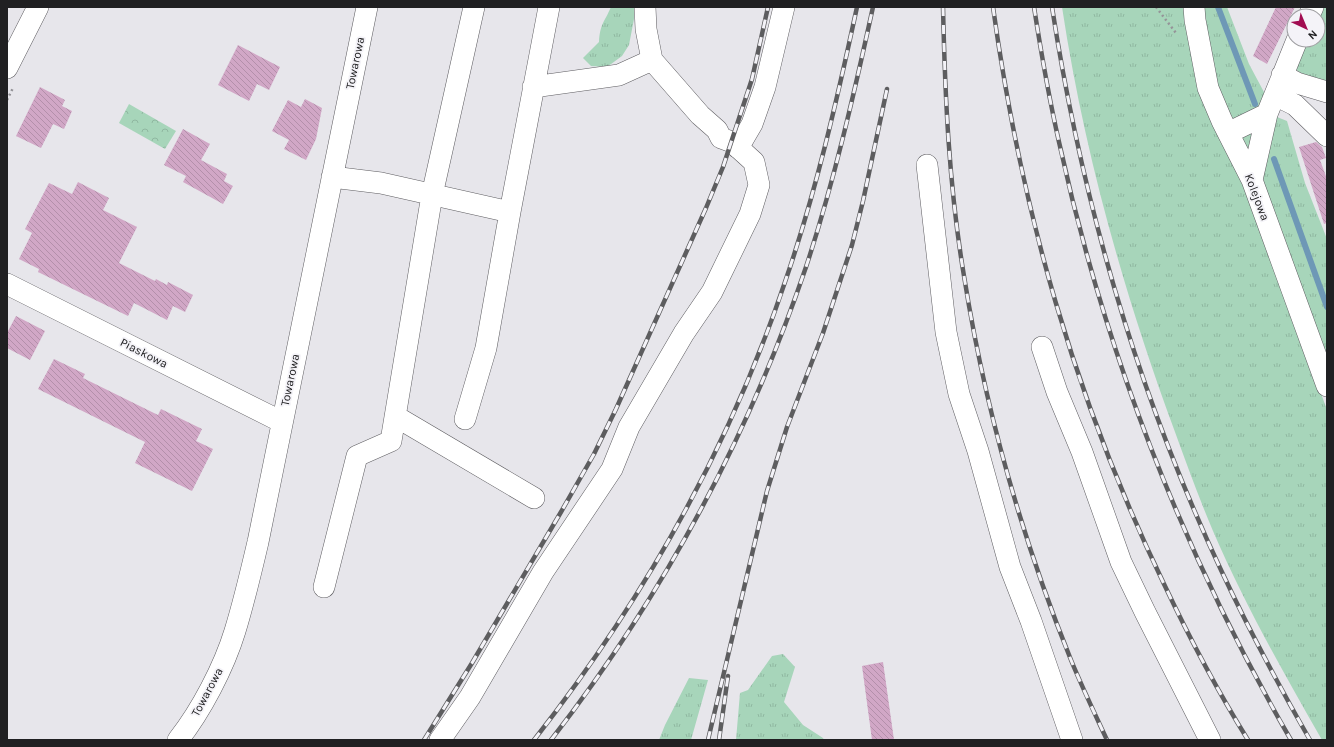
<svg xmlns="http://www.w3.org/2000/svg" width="1334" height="747" font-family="Karla,sans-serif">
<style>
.grass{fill:url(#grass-tufts)}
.park{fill:url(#park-crowns)}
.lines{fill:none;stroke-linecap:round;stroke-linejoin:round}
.stream{stroke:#6e98b6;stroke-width:6}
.building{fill:url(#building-back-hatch)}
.minor-casing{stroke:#5e5d61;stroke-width:22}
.path{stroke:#959498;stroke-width:2.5;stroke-dasharray:2 3;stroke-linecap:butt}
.minor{stroke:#fff;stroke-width:21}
.rail-casing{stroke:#5d5d5f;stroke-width:4.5}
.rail{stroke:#f4f3f8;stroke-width:3;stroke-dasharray:9;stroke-linecap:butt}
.labels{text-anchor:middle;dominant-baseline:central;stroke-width:3.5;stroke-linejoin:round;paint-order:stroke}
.street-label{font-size:12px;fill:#202022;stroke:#f4f3f8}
</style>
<defs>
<pattern id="grass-tufts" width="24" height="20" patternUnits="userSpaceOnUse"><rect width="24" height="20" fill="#a7d5ba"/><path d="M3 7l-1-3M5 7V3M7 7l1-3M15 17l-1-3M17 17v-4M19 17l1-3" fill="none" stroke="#8fb7a0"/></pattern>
<pattern id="park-crowns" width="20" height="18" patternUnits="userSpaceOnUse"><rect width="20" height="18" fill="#a7d5ba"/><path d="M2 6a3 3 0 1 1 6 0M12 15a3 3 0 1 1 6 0" fill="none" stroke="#8fb7a0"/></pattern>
<pattern id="building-back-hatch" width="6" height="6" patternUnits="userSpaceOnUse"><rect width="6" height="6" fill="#d1a7c6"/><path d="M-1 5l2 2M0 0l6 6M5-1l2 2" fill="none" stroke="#b38faa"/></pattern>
</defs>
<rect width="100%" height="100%" fill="#e7e6eb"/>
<path class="grass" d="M 611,7 L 634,7 L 634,19 L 629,45 L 622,56 L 607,67 L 591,66 L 583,58 L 599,42 C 600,24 604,23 611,7 Z
M 1062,7 L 1227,7 L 1249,64 L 1265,94 L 1241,171 L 1327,410 L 1327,740 L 1322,740 C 1283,672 1244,603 1213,531 C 1199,498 1187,465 1175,432 C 1124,294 1084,152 1062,7 Z
M 1320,7 L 1327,7 L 1327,83 L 1308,78 L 1295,69 L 1305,40 L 1318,40 L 1318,16 Z
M 1277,117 L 1287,121 L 1305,183 L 1327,239 L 1327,361 L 1266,195 L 1262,170 Z
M 783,654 L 795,667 L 784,702 L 803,725 L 823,738 L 824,740 L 736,740 L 740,693 L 748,690 L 772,656 Z
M 689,678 L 708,680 L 691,740 L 659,740 L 665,725 Z"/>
<path class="park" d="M 129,104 L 176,131 L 165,149 L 119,123 Z"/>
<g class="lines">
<path class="stream" d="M 1218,7 L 1255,104
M 1274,159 L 1327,307"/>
</g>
<path class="building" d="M 1276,7 L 1295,7 L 1267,64 L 1253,56 Z
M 238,45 L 280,67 L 269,90 L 257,84 L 249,101 L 218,85 Z
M 40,87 L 65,100 L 62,106 L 72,111 L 64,129 L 53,124 L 41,148 L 16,136 Z
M 305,99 L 322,108 L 316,139 L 306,160 L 284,149 L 289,140 L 272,131 L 288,100 L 301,107 Z
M 183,129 L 210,144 L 201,160 L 227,174 L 224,181 L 233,186 L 223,204 L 183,182 L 186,176 L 164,165 Z
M 1316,142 L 1322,147 L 1326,158 L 1320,160 L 1327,179 L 1327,223 L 1324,224 L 1299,147 Z
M 78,182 L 109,198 L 103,210 L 137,227 L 119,263 L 155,281 L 156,279 L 167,285 L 168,282 L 193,295 L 185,312 L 173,306 L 167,320 L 134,303 L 128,316 L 38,272 L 39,269 L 19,259 L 32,233 L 25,229 L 49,183 L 72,194 Z
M 16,316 L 45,331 L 30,360 L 7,348 L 7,333 Z
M 54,359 L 85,374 L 83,378 L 158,415 L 161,409 L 202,429 L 196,441 L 213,449 L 192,491 L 135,463 L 145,442 L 38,389 Z
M 883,662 L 894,740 L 872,740 L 862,666 Z"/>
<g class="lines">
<defs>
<path id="minor" d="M 1194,7 L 1195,20 L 1208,88 L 1222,121 L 1252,180 L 1327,386
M 1309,16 L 1313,7
M 7,68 L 38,7
M 1282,75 L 1297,83 L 1327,92
M 533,87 L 619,75 L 652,60 L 646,29 L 645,7
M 1275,95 L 1295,105 L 1327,136
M 1228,133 L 1267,114
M 738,148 L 752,124 L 765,87 L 784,7
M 927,165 L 946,332 L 959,394 L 978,451 L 1010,567 L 1031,621 L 1072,740
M 332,177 L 381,183 L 510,212
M 1252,180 L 1267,114 L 1297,40
M 7,284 L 282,422
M 1042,347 L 1057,392 L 1082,452 L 1121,562 L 1145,612 L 1210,740
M 395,416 L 534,498
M 465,419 L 486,348 L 510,212 L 549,7
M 324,587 L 357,456 L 391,441 L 432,195 L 474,7
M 178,740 C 201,711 224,667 235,631 C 244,602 251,572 258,542 L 367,7
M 440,740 L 470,697 L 543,572 L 612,469 L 629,427 L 684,333 L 712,292 L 750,214 L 759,185 L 754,162 L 732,142 L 721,138 L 717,130 L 700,115 L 652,60"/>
</defs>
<use href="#minor" class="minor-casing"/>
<path class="path" d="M 1156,7 L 1176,33
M 7,100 L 13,88"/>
<use href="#minor" class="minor"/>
<defs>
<path id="rail" d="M 943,7 C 945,97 949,187 964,276 C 985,408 1021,536 1071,660 C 1082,687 1095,714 1107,740
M 993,7 C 1021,210 1075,399 1164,584 C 1189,637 1217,690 1248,740
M 1034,7 C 1041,52 1049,98 1059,142 C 1105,353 1183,553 1291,740
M 1052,7 C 1082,201 1137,391 1221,570 C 1248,628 1278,684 1310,740
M 424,740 L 472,663 L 561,512 L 594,454 L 616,409 L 706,208 L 723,167 L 752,79 L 768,7
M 534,740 C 642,602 729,449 785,282 C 816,192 837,100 857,7
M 551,740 C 662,597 748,438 806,267 C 834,182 854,94 873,7
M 708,740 L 767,491 L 787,427 L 823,333 L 852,245 L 863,201 L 887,89
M 719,740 L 728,676"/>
</defs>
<use href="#rail" class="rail-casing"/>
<use href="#rail" class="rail"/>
</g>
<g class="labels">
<g class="street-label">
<text transform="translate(355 63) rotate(-78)">Towarowa</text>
<text transform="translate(1257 197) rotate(69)">Kolejowa</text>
<text transform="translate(144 353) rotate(27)">Piaskowa</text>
<text transform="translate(290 380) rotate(-78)">Towarowa</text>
<text transform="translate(207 692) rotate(-62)">Towarowa</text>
</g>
</g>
<rect width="1334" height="747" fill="none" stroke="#202022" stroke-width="16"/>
<g transform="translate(1306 28) rotate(136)"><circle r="19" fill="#f4f3f8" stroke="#9f9fa2"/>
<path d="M0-3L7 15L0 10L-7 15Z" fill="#a10c51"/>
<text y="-6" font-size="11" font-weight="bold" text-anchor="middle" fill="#202022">N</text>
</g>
</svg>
